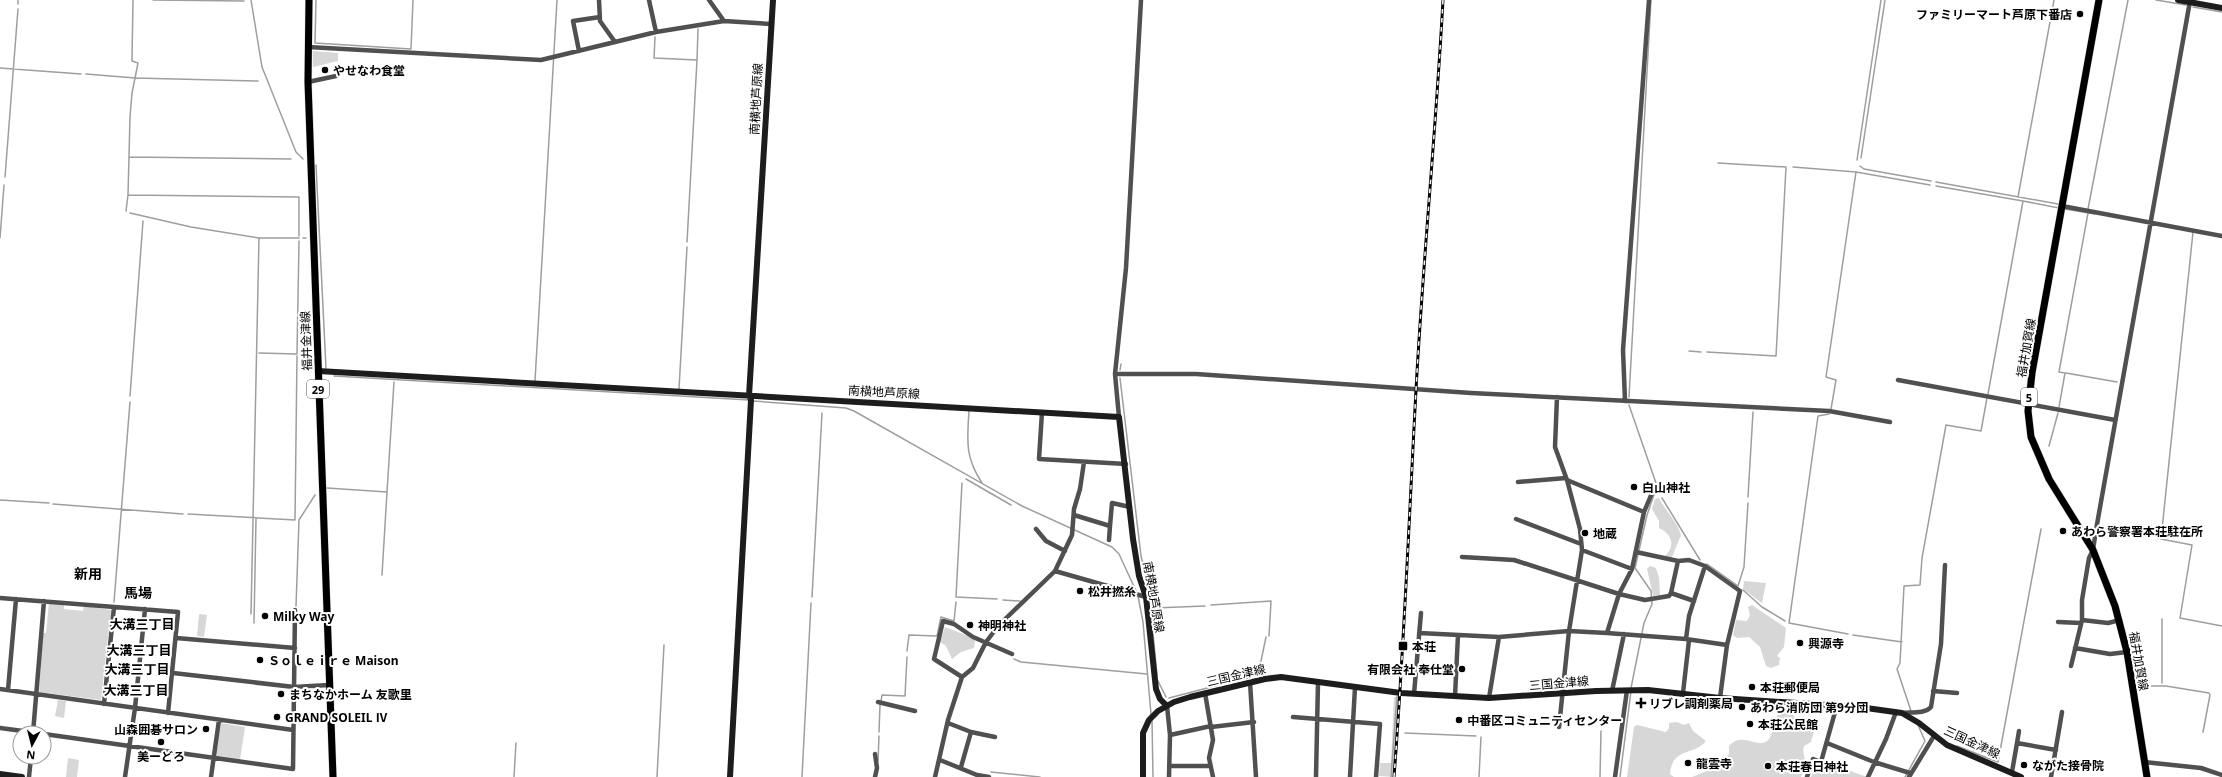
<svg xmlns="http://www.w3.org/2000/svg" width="2222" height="777" font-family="'Noto Sans','Noto Sans JP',sans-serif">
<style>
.green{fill:#d7d7d7}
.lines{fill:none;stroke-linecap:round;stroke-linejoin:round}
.stream{stroke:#9e9e9e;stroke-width:1.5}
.primary-casing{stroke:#dbdbdb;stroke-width:8}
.street{stroke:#505050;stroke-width:4.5}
.secondary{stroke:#1d1d1d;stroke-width:6}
.primary{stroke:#000;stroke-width:7}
.rail-casing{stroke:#000;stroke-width:3}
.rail{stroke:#fff;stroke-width:1.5;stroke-dasharray:4.5;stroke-linecap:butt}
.poi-dot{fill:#000;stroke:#fff;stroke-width:1.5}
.labels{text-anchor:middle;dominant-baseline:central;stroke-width:4;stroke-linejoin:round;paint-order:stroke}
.shield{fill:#fff;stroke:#4c4c4c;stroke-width:1}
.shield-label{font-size:11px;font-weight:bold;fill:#000}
.poi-label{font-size:12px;font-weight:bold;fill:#000;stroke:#fff;text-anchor:start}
.street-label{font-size:12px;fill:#000;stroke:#fff}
.neighbourhood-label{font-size:13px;font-weight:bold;fill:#000;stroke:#fff}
.quarter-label{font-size:14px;font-weight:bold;fill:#000;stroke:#fff}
</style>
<rect width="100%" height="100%" fill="#fff"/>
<path class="green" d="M 313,51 L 338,53 L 338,61 L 313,67 Z
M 1659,498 C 1666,512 1677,521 1681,535 L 1672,557 L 1665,556 C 1676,546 1672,534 1659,528 L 1659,521 L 1652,509 L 1655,499 Z
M 1650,566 L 1656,568 L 1659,578 L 1660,595 L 1653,596 L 1647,569 Z
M 1744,581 L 1766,583 L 1762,603 L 1743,589 Z
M 49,603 L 64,605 L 64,609 L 83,611 L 84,606 L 111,610 L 101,700 L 39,692 L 43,633 L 46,633 Z
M 1752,605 L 1786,628 L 1784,647 L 1777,656 L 1780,658 L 1779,665 L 1771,668 L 1766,666 L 1760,647 L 1749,637 L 1737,638 L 1733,635 L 1736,620 L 1747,621 L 1750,615 L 1748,607 Z
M 199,614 L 207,615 L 204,637 L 197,636 Z
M 945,627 L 973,638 L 975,640 L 974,648 L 961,652 L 952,659 L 946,646 L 940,642 Z
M 1394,697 L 1398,697 L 1394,777 L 1379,776 L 1380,763 L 1391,763 Z
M 58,700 L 66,701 L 64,718 L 55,716 Z
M 1782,710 L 1790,711 L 1795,718 L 1806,720 L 1814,731 L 1811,742 L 1804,746 L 1803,751 L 1806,764 L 1801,777 L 1692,777 L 1712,769 L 1710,764 L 1715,760 L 1725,759 L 1729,754 L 1729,746 C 1742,731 1757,749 1767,741 C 1775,735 1771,718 1782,710 Z
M 1677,722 L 1684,725 L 1689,723 L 1693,731 L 1706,741 C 1694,756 1672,747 1670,774 L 1674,777 L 1627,777 L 1634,727 L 1637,725 L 1666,732 L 1669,728 L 1669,723 Z
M 221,723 L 245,727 L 240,760 L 216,757 Z
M 68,758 L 79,760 L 77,777 L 66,777 Z
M 1825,762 L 1867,777 L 1811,777 L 1815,764 L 1823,766 Z"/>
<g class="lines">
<path class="stream" d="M 133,0 L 132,59 L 132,61 L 138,63 L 135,78 L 258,81
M 153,0 L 244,1
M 251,0 L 262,67 L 296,152 L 303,159
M 316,0 L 315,43 L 411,49 L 413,0
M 2156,0 L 2186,5
M 18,4 L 18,0
M 2193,7 L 2222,12
M 655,37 L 654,58 L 697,60 L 698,29
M 0,68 L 81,74
M 86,74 L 135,78 L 132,93 L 130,117 L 128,195 L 299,197 L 299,236
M 129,157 L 291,159
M 1861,158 L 1885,0
M 1857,160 L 1881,0
M 316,165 L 326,368
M 1860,166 L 1864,169 L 1931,181
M 1793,167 L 1856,172
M 5,177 L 18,9
M 1936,182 L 2058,204
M 1936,186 L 2023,201
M 2018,197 L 2054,0
M 2065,209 L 2095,214
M 2088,209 L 2128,0
M 126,211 L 128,195
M 130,213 L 191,227 L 259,238 L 251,614
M 2193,232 L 2161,539 L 2192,545 L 2180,618 L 2222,626
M 0,238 L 4,185
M 259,238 L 299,238
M 303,238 L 306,238
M 687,242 L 697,60
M 1689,351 L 1701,352
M 1707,352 L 1776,356 L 1786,167 L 1718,163
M 259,353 L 297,354 L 299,241
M 1120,370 L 1121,364
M 2066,373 L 2117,382
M 334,376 L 749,400
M 1120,378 L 1141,556 L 1154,608 L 1205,606
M 535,381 L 557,0
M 679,389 L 687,247
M 1988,394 L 2023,201 L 2059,208
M 130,396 L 143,221
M 1629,397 L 1651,0
M 753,401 L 846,408 L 854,411 L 1022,506 L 1112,547 L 1119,554 L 1137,593
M 1629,405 L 1657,486 L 1647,515 L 1635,568 L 1651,591 L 1652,604 L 1644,623 L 1631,688
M 2059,407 L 2065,373 L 2059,372 L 2088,213
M 1831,409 L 1836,380 L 1826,377 L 1856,172 L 1930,185
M 969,411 C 967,441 965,457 982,483
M 1829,414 L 1818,416 L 1789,623 L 1848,634
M 2049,446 L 2058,413
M 966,479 L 1011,505
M 962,483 L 956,597 L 997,599
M 327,488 L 387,492 L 394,382
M 1748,497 L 1753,412
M 1662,498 L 1700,560
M 0,500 L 49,503
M 53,504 L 183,514
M 188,514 L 295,520 L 297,356
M 1707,564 L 1738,586 L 1744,567 L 1748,503
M 382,575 L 387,492
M 1743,590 L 1762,607 L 1785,621
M 1138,596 L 1143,622 L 1151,714
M 812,597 L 822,413
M 1003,600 L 1020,601
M 114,602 L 130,402
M 1211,605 L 1271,601 L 1269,636
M 296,606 L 299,520 L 315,495
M 1151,613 L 1157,675
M 254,623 L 256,519
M 1853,635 L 1902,642
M 907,651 L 909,635 L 937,636 L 941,617 L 954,621 L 956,602
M 1014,659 L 1021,662 L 1147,674
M 1251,675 L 1261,661 L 1266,637
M 1158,681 L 1166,697
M 2162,683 L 2162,619
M 1215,686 L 1248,678
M 2136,686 L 2166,686 L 2209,693 L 2210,695 L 2203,732
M 1169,698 L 1211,687
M 881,701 L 882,695 L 905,696 L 907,657
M 1911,711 L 1897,669 L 1900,663 L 1904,586 L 1920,585 L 1922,558 L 1946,425 L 1981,431 L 1987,398
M 1152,719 L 1153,777
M 879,732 L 880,705
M 1405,733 L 1476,736
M 1957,746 L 1998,762 L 2041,529
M 878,761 L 879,736
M 991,772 L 1040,777
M 514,777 L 516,743
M 657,777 L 664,645
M 802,777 L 811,603
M 1391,777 L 1397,696
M 1479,777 L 1481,737
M 1600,777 L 1601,731
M 1620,777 L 1631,691
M 1905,777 L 1925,741 L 1918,725"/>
<defs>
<path id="primary" d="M 309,0 L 308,82 L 333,777
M 2099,0 L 2032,373 L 2028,411 L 2031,437 L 2049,479 L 2093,550 L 2115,606 L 2127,652 L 2147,777"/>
</defs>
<use href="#primary" class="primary-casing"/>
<path class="street" d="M 599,0 L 600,21 L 615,42
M 649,0 L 656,32
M 709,0 L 724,21
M 308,47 L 541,60 L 656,32 L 724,21 L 771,24
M 579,51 L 573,21 L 600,17
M 308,82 L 336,76
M 2062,206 L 2222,236
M 1115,374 L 1196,374 L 1471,393 L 1829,411 L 1890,422
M 1898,380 L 2115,420
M 1557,397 L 1555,447 L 1567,480 L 1580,529 L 1582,550 L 1569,631 L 1559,727
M 1625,401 L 1623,350 L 1649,0
M 1042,412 L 1039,459 L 1126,464
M 1119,417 L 1115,374 L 1126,268 L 1141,0
M 1567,480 L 1644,512
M 1518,482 L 1566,478
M 1074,515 L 1110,526 L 1109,540
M 1516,519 L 1581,544
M 1110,526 L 1112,503 L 1130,507
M 1036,529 L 1046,541 L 1065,551
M 1582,550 L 1632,569
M 1636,552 L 1678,561 L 1689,560 L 1705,566 L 1740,591 L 1727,645 L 1720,698
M 1462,557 L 1514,560 L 1619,594 L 1645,600 L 1669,596 L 1671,593 L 1678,561
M 1055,571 L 1146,597
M 1671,593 L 1694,601
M 0,598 L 178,612 L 168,713
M 2082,620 L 2108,623 L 2120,620
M 2058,622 L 2081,623
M 1419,633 L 1499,637 L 1569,631 L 1607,633 L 1686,639 L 1727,645
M 1607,633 L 1619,594 L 1632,569 L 1644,512 L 1652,493
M 176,638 L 295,648
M 1686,639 L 1689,616 L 1705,566
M 2075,648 L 2110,654 L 2127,652
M 2071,666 L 2082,620 L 2082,600 L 2089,558 L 2093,550 L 2096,530 L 2190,1
M 173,673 L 294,687 L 329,685
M 962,677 L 934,659 L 943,621 L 954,624 L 973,637 L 1012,654
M 1250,682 L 1256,777
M 0,689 L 293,730
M 8,690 L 16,599
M 1612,691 L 1624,634
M 1933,691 L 1957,693
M 1205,693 L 1213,740 L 1209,758 L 1213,777
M 1683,693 L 1689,640
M 1414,694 L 1421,613
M 1455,696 L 1458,635
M 1489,698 L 1499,637
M 878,702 L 915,711
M 104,704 L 114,607
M 1167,706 L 1170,735 L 1169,777
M 1902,713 C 1911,712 1925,714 1931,707 L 1941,644 L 1945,565
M 1293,717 L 1380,724 L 1376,777
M 948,723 L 971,732 L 961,767
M 1211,727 L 1254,722
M 0,728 L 38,733
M 971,732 L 995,737
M 33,733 L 44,601
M 44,734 L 293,769 L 295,610
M 1170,735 L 1211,726
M 1827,743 L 1874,762 L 1910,773
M 2017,743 L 2019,731
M 940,760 L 977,775 L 989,777
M 2144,762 L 2201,768 L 2222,775
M 1169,766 L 1210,766
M 2012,772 L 2017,743 L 2056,750
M 29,777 L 31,757
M 125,777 L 135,708 L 145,609
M 211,777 L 219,720
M 875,777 L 877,768 L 875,754
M 935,777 L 948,720 L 962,677 L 973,668 L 986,642 L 999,625 L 1055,571 L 1072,535 L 1074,509 L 1080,489 L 1084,462
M 1316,777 L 1318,682
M 1350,777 L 1355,687
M 1615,777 L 1627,690
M 1807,777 L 1813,759 L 1821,762 L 1837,705
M 1868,777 L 1886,739 L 1896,712
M 1909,777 L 1934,736
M 2051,777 L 2062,712"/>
<path class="secondary" d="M 2178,0 L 2222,8
M 318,371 L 1119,417 L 1133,539 L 1139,576 L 1146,597 L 1156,689 L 1160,699 L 1167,706
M 749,396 L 773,0
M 0,774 L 22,777
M 730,777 L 751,400 L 749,396
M 1143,777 L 1143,733 L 1149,720 L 1158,711 L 1174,702 L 1190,697 L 1265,679 L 1281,677 L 1401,693 L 1489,698 L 1596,691 L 1648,690 L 1720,698 L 1859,707 L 1902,713 L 1919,723 L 1947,745 L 2021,777"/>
<use href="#primary" class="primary"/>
<defs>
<path id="rail" d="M 1394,777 C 1404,648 1409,519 1416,390 C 1423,260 1436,130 1443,0"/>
</defs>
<use href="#rail" class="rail-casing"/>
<use href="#rail" class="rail"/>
</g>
<g class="poi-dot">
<circle cx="2080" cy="14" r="4"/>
<circle cx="325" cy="70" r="4"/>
<circle cx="1634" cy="487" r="4"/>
<circle cx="2063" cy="531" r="4"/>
<circle cx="1585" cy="533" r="4"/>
<circle cx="1080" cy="591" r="4"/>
<circle cx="265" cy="616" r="4"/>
<circle cx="970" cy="625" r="4"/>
<circle cx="1800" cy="643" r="4"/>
<rect x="1398" y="641" width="10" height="10" rx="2"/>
<circle cx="260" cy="660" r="4"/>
<circle cx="1462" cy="669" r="4"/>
<circle cx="1752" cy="687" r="4"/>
<circle cx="281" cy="694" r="4"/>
<path d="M1639 697h4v4h4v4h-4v4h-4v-4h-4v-4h4z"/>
<circle cx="1742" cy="707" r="4"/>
<circle cx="277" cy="717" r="4"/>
<circle cx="1459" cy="720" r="4"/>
<circle cx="1750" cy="724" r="4"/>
<circle cx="206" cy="729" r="4"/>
<circle cx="161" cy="742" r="4"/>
<circle cx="1688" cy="763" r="4"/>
<circle cx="2024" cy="765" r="4"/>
<circle cx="1768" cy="766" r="4"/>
</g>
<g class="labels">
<g class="shield">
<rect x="307" y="380" width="22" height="18" rx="3"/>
<rect x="2021" y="388" width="16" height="18" rx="3"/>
</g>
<g class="shield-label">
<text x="318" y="389">29</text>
<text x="2029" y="397">5</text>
</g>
<g class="poi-label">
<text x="2072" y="14" text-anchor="end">ファミリーマート芦原下番店</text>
<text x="333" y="70">やせなわ食堂</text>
<text x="1642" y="487">白山神社</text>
<text x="2071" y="531">あわら警察署本荘駐在所</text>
<text x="1593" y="533">地蔵</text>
<text x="1088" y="591">松井撚糸</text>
<text x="273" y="616">Milky Way</text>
<text x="978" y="625">神明神社</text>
<text x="1808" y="643">興源寺</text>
<text x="1412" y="646">本荘</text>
<text x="268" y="660">Ｓｏｌｅｉｒｅ Maison</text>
<text x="1454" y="669" text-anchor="end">有限会社 奉仕堂</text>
<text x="1760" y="687">本荘郵便局</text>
<text x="289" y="694">まちなかホーム 友歌里</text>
<text x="1649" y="703">リブレ調剤薬局</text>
<text x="1750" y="707">あわら消防団 第9分団</text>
<text x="285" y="717">GRAND SOLEIL Ⅳ</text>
<text x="1467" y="720">中番区コミュニティセンター</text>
<text x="1758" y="724">本荘公民館</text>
<text x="198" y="729" text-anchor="end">山森囲碁サロン</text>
<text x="161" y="756" text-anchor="middle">美ーどろ</text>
<text x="1696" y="763">龍雲寺</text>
<text x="2032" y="765">ながた接骨院</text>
<text x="1776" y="766">本荘春日神社</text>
</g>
<g class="street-label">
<text transform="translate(756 99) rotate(-87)">南横地芦原線</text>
<text transform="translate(306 341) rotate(-92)">福井金津線</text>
<text transform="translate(2026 348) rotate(-80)">福井加賀線</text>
<text transform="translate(884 392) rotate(3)">南横地芦原線</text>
<text transform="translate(1154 597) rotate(80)">南横地芦原線</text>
<text transform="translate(2139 661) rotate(80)">福井加賀線</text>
<text transform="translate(1236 675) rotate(-13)">三国金津線</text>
<text transform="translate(1559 683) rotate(-5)">三国金津線</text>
<text transform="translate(1972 742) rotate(25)">三国金津線</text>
</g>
<g class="neighbourhood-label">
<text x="142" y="624">大溝三丁目</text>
<text x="139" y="650">大溝三丁目</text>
<text x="137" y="669">大溝三丁目</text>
<text x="136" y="690">大溝三丁目</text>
</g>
<g class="quarter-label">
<text x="88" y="573">新用</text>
<text x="138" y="592">馬場</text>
</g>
</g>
<g transform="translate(32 745) rotate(187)"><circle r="19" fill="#ffffff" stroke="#999999"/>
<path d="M0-3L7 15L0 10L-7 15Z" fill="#000000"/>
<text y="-6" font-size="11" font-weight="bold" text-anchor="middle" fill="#000000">N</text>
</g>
</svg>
